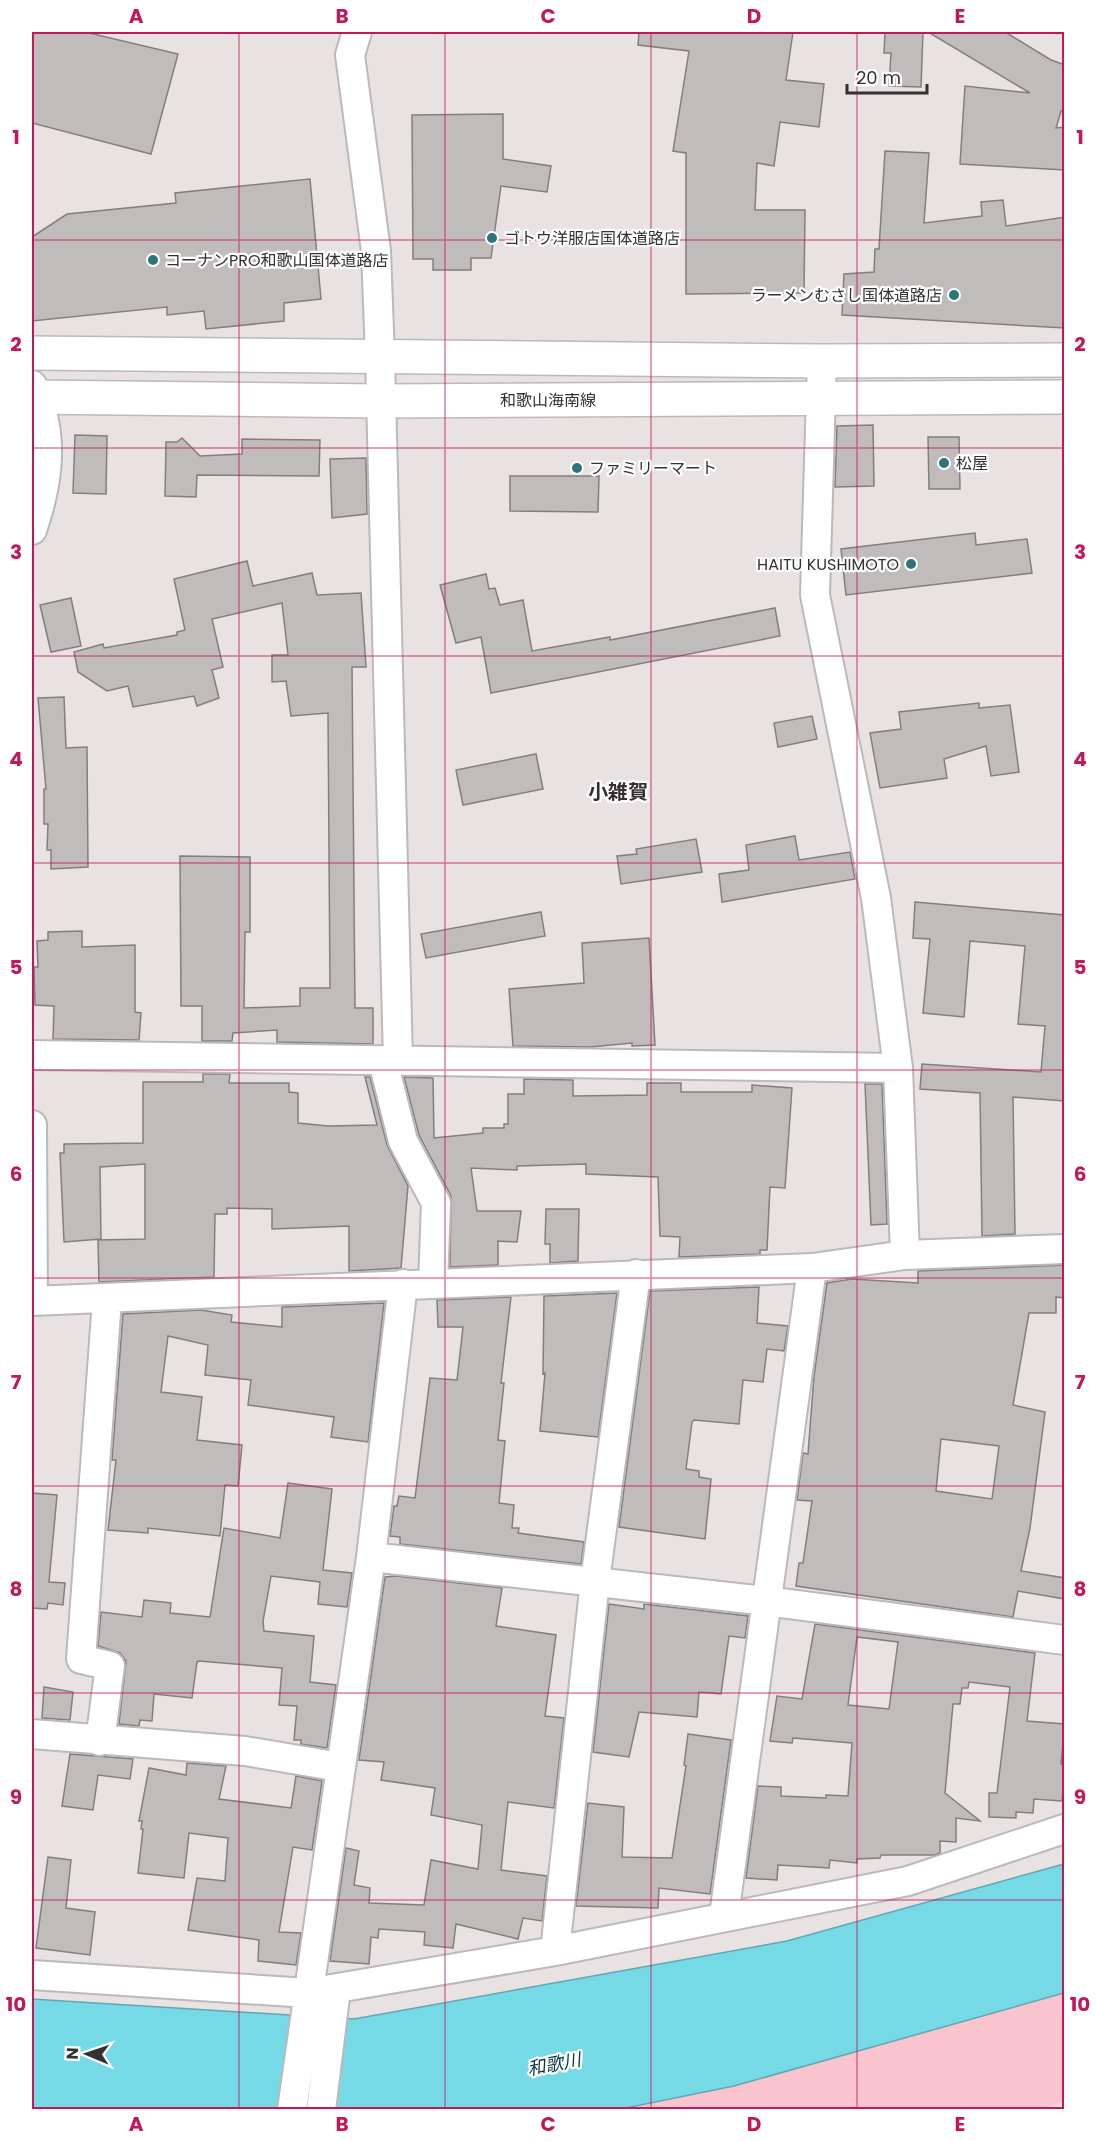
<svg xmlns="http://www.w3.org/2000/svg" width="1096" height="2141" font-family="Poppins,'Noto Sans JP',sans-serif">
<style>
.green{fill:#fac4ce}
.water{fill:#76dae6;stroke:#62a7b0;stroke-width:1.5}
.building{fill:#c1bcbc;stroke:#837e7f;stroke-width:1.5;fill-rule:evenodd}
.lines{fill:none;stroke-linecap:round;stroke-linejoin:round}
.street-casing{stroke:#bdb8b9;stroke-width:32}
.secondary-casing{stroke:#bdb8b9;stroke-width:36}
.street{stroke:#fff;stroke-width:28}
.secondary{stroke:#fff;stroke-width:33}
.grid{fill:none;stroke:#c2185b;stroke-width:1.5;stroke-opacity:0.55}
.poi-dot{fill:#2c757d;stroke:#fff;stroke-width:2}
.labels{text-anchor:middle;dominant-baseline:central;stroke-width:4.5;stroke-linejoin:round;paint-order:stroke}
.poi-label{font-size:16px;fill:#333131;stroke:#fff;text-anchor:start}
.street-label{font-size:16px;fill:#333131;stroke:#fff}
.water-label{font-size:18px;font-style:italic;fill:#05373c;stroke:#fff}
.quarter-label{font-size:20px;font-weight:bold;fill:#333131;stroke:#fff}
.neatline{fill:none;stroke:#c2185b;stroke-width:2}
.grid-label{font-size:20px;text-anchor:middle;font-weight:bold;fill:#c2185b}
</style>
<rect width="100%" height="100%" fill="#e8e2e3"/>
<path class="green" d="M 1064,1993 L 1064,2102 L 1041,2109 L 621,2110 L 734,2086 Z"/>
<path class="water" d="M 1064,1864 L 1064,1993 L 734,2086 L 621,2109 L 32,2109 L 32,1999 L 354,2019 L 787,1941 Z"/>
<path class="building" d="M 32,32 L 85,32 L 178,54 L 151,154 L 32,123 Z
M 639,32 L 793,32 L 786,80 L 824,84 L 819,127 L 780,122 L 774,166 L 757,163 L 755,210 L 805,210 L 804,293 L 686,294 L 686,153 L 673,151 L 689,51 L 638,45 Z
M 885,32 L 923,32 L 921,87 L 889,86 L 891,53 L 884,53 Z
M 928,32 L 1005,32 L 1051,60 L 1065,65 L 1065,113 L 1061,111 L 1056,128 L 1065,127 L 1065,170 L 960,164 L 965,86 L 1030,93 Z
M 503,114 L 503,159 L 551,166 L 547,192 L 501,186 L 491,258 L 471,258 L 471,270 L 433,270 L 433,259 L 413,259 L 412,115 Z
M 885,151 L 929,153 L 924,223 L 982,216 L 981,202 L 1003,200 L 1006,226 L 1065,217 L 1065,328 L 842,315 L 844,274 L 874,272 L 875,249 L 879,249 Z
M 310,179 L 321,299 L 284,303 L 284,321 L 206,329 L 204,311 L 167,315 L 167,307 L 32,321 L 32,237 L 67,214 L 176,203 L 175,193 Z
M 873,425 L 874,486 L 835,487 L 837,426 Z
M 75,435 L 107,436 L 106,494 L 73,493 Z
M 928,437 L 959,437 L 960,489 L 929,489 Z
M 182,438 L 200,456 L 242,454 L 242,439 L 320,440 L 319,476 L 197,475 L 196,497 L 165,496 L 166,442 L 177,442 Z
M 366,458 L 367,514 L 332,518 L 330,459 Z
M 510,476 L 599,476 L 598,512 L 510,511 Z
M 975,533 L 976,545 L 1027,539 L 1032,573 L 846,595 L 841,549 Z
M 247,561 L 253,586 L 312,573 L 317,595 L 361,593 L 366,667 L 352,667 L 355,1008 L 373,1008 L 373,1044 L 277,1042 L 277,1030 L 233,1033 L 232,1041 L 202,1041 L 202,1006 L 181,1006 L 180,856 L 250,857 L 250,932 L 245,932 L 244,1008 L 300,1006 L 300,988 L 330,988 L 328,713 L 291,716 L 286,681 L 272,682 L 272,655 L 288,655 L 282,603 L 212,619 L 223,667 L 212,670 L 219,698 L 197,706 L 194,696 L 133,707 L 128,686 L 107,691 L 78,672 L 74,652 L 103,644 L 104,648 L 177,635 L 177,632 L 185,630 L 174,579 Z
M 486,574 L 489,589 L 495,588 L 500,605 L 523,600 L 532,651 L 610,637 L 610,640 L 775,608 L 780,636 L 491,693 L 481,637 L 456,643 L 440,585 Z
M 71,598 L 81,646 L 51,652 L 40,605 Z
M 64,697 L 66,748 L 87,747 L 88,867 L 51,869 L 51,850 L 47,850 L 48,824 L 44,824 L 44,789 L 46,789 L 38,698 Z
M 979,703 L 979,708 L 1010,705 L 1019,772 L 991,776 L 986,746 L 944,759 L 947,778 L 880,788 L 870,733 L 901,729 L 899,712 Z
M 812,716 L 817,739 L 778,747 L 774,723 Z
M 536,754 L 543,789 L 463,805 L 456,770 Z
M 795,836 L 799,860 L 850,852 L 855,879 L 722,902 L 719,874 L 749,870 L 746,845 Z
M 696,839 L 702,872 L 621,884 L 617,856 L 637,854 L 636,849 Z
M 915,902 L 1065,915 L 1065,1101 L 1013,1097 L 1015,1234 L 982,1236 L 980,1093 L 920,1089 L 922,1064 L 1041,1072 L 1045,1026 L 1018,1024 L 1025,946 L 970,941 L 964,1017 L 923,1013 L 930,939 L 913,938 Z
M 541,912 L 545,936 L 426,958 L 421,934 Z
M 82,931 L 82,947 L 135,945 L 135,1012 L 141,1013 L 139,1040 L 53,1039 L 54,1006 L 35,1005 L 34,967 L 38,967 L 37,941 L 48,940 L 48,932 Z
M 649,938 L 655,1045 L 632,1046 L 632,1043 L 590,1047 L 513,1046 L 509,989 L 584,983 L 582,943 Z
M 203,1074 L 230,1074 L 229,1083 L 289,1083 L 289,1092 L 298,1093 L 298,1123 L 328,1126 L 377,1125 L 365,1077 L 370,1077 L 387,1145 L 408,1186 L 401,1268 L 349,1271 L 349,1226 L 272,1229 L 272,1209 L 227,1208 L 227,1214 L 215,1214 L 214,1277 L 99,1282 L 98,1240 L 145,1239 L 145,1164 L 100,1167 L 101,1239 L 64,1242 L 60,1153 L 64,1153 L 64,1144 L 143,1143 L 143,1082 L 203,1082 Z
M 404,1077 L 433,1078 L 434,1138 L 483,1133 L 483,1128 L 504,1128 L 504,1124 L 508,1124 L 508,1094 L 524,1094 L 524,1079 L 573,1080 L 573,1096 L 647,1095 L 647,1083 L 681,1083 L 681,1092 L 752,1092 L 752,1085 L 792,1088 L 785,1188 L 770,1187 L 767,1250 L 760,1250 L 760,1254 L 679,1257 L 680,1237 L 660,1236 L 658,1177 L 586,1174 L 586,1164 L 517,1166 L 517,1170 L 471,1168 L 477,1211 L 521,1211 L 517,1242 L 498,1241 L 498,1265 L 450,1267 L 451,1196 L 419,1135 Z
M 865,1084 L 882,1084 L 887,1224 L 871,1225 Z
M 546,1209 L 579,1209 L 578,1261 L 550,1263 L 550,1244 L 545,1244 Z
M 1065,1265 L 1065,1298 L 1056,1297 L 1056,1313 L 1029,1313 L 1013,1405 L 1045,1412 L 1030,1528 L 1021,1571 L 1065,1578 L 1065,1599 L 1018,1591 L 1013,1617 L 796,1586 L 799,1563 L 803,1563 L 812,1501 L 797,1500 L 803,1453 L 808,1454 L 814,1376 L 827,1283 L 852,1279 L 918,1283 L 918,1271 ZM 941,1439 L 999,1446 L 992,1499 L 936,1491 Z
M 759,1287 L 757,1323 L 788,1326 L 784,1351 L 767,1349 L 763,1382 L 743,1380 L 739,1424 L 694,1420 L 692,1422 L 686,1469 L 699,1471 L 699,1477 L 711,1479 L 705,1539 L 619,1527 L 650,1291 Z
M 617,1293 L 598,1437 L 540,1431 L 545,1373 L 543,1374 L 544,1296 Z
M 511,1297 L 501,1383 L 504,1383 L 498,1440 L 505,1441 L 499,1503 L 514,1505 L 512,1528 L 519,1528 L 518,1533 L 584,1542 L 581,1564 L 400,1544 L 400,1537 L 390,1536 L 394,1506 L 397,1506 L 399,1496 L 415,1498 L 430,1378 L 457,1380 L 463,1327 L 438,1327 L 437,1300 Z
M 384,1303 L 368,1442 L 331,1437 L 334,1417 L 248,1405 L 251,1380 L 205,1375 L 208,1345 L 168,1336 L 161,1392 L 202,1397 L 197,1440 L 242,1445 L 238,1486 L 225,1485 L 220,1536 L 148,1528 L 148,1533 L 108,1530 L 116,1460 L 112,1460 L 123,1314 L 201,1310 L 232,1315 L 231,1322 L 282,1327 L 282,1307 Z
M 288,1483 L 332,1489 L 323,1570 L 352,1573 L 347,1607 L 318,1604 L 320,1582 L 271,1576 L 263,1621 L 264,1631 L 314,1636 L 310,1682 L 336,1685 L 327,1748 L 301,1744 L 301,1740 L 294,1740 L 297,1706 L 279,1705 L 282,1668 L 199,1661 L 197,1662 L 192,1698 L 154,1694 L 152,1721 L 140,1720 L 139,1726 L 119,1724 L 126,1661 L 120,1653 L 98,1646 L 101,1612 L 142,1617 L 144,1600 L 171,1603 L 170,1613 L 210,1617 L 224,1528 L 280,1538 Z
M 32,1493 L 57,1495 L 49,1582 L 65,1583 L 63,1605 L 48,1603 L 47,1609 L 32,1608 Z
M 396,1576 L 502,1588 L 496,1626 L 556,1635 L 545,1716 L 564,1718 L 554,1808 L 508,1802 L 501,1870 L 547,1876 L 542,1921 L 523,1918 L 518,1939 L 456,1924 L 453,1948 L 424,1945 L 425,1932 L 379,1929 L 378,1938 L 371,1937 L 369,1964 L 330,1961 L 346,1848 L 359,1851 L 354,1885 L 370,1888 L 369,1903 L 424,1905 L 431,1860 L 478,1869 L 482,1825 L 431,1815 L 435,1788 L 381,1780 L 384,1762 L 359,1760 L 385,1577 Z
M 609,1604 L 644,1609 L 644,1604 L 748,1616 L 745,1638 L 729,1636 L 721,1694 L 699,1692 L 697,1717 L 639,1712 L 629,1757 L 593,1752 Z
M 815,1624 L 1035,1653 L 1027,1721 L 1065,1724 L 1061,1764 L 1065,1765 L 1062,1801 L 1034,1799 L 1033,1813 L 1016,1812 L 1016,1818 L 989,1817 L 989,1793 L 997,1793 L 1010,1687 L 969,1682 L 968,1688 L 962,1688 L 960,1704 L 953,1704 L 945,1793 L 980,1821 L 956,1818 L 956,1842 L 940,1841 L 940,1853 L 935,1855 L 881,1855 L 880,1858 L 857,1859 L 857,1863 L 830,1860 L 829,1868 L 778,1865 L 777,1880 L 746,1878 L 758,1786 L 781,1787 L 781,1796 L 826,1798 L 826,1795 L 848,1796 L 852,1743 L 793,1738 L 792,1743 L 770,1741 L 777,1696 L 802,1699 ZM 857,1637 L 898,1642 L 889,1709 L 848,1705 Z
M 44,1687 L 73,1692 L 70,1720 L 42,1718 Z
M 688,1734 L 731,1740 L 710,1894 L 659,1888 L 658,1908 L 576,1906 L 588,1803 L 624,1807 L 622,1857 L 672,1858 L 686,1766 L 684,1765 Z
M 70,1754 L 133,1759 L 130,1779 L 98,1775 L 93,1810 L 62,1806 Z
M 187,1763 L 226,1766 L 219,1799 L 291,1808 L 296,1776 L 322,1781 L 312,1850 L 293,1847 L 279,1932 L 301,1933 L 296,1965 L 258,1961 L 259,1940 L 188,1930 L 197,1878 L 225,1881 L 228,1838 L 189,1833 L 184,1878 L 138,1873 L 143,1829 L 141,1829 L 142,1821 L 139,1821 L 149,1768 L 186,1775 Z
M 48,1857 L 71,1860 L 66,1908 L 95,1912 L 90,1955 L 36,1948 Z"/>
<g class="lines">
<defs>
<path id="street" d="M 357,32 L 350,55 L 376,251 L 380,357 L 398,1061
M 822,361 L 815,595 L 876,898 L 898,1068 L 905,1255
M 32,385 C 55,433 49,481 32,530
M 32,1055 L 898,1068
M 383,1061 L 403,1141 L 436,1203 L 433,1283
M 32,1125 L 33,1301
M 32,1301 L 812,1268 L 905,1255 L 1064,1249
M 371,1557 L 766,1601 L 1064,1640
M 32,1734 L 245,1751 L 340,1767
M 100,1741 L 110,1666 L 81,1659 L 107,1300
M 724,1916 L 812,1268
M 555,1951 L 595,1581 L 636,1274
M 32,1975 L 308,1993 L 555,1951 L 908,1881 L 1064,1829
M 292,2110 L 371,1557 L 403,1284
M 321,2110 L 336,1989"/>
<path id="secondary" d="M 32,353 L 822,361 L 1064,360
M 32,397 L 381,401 L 1064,397"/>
</defs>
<use href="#street" class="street-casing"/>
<use href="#secondary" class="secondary-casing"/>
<use href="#street" class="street"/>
<use href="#secondary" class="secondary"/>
</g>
<path class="grid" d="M 239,32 L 239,2110M 445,32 L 445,2110M 651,32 L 651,2110M 857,32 L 857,2110M 32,240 L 1064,240M 32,448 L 1064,448M 32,656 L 1064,656M 32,863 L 1064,863M 32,1070 L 1064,1070M 32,1278 L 1064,1278M 32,1486 L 1064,1486M 32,1693 L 1064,1693M 32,1900 L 1064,1900"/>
<g class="poi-dot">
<circle cx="492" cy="238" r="6"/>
<circle cx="153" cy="260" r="6"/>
<circle cx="954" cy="295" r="6"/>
<circle cx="944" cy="463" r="6"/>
<circle cx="577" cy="468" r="6"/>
<circle cx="911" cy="564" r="6"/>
</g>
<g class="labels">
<g class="poi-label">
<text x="504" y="238">ゴトウ洋服店国体道路店</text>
<text x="165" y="260">コーナンPRO和歌山国体道路店</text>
<text x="942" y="295" text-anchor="end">ラーメンむさし国体道路店</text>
<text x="956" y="463">松屋</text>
<text x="589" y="468">ファミリーマート</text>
<text x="899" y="564" text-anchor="end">HAITU KUSHIMOTO</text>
</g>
<g class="street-label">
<text x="548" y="400">和歌山海南線</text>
</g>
<g class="water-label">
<text transform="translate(554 2064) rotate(-11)">和歌川</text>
</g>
<g class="quarter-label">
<text x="618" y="792">小雑賀</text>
</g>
</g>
<rect width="1096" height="2141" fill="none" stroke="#ffffff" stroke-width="66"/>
<g transform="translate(87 2054) rotate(272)" stroke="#ffffff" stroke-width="4.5" paint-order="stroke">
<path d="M0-4.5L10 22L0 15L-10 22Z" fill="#333131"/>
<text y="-9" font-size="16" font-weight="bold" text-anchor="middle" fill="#333131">N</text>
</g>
<path d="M847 84v9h80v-9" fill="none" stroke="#333131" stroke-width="3"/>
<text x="856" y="84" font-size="18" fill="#333131" stroke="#ffffff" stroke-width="4.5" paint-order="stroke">20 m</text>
<rect x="33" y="33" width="1030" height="2075" class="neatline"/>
<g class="grid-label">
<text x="136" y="23">A</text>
<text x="342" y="23">B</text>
<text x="548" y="23">C</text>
<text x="754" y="23">D</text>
<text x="960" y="23">E</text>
<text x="16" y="144">1</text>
<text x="1080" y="144">1</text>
<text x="16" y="351">2</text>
<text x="1080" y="351">2</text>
<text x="16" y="559">3</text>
<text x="1080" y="559">3</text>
<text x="16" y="766">4</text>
<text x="1080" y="766">4</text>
<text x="16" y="974">5</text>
<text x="1080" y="974">5</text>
<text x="16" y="1181">6</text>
<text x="1080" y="1181">6</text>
<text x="16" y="1389">7</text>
<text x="1080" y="1389">7</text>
<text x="16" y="1596">8</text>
<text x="1080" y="1596">8</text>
<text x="16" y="1804">9</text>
<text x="1080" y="1804">9</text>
<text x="16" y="2011">10</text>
<text x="1080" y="2011">10</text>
<text x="136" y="2131">A</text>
<text x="342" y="2131">B</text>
<text x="548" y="2131">C</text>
<text x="754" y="2131">D</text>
<text x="960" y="2131">E</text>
</g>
</svg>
